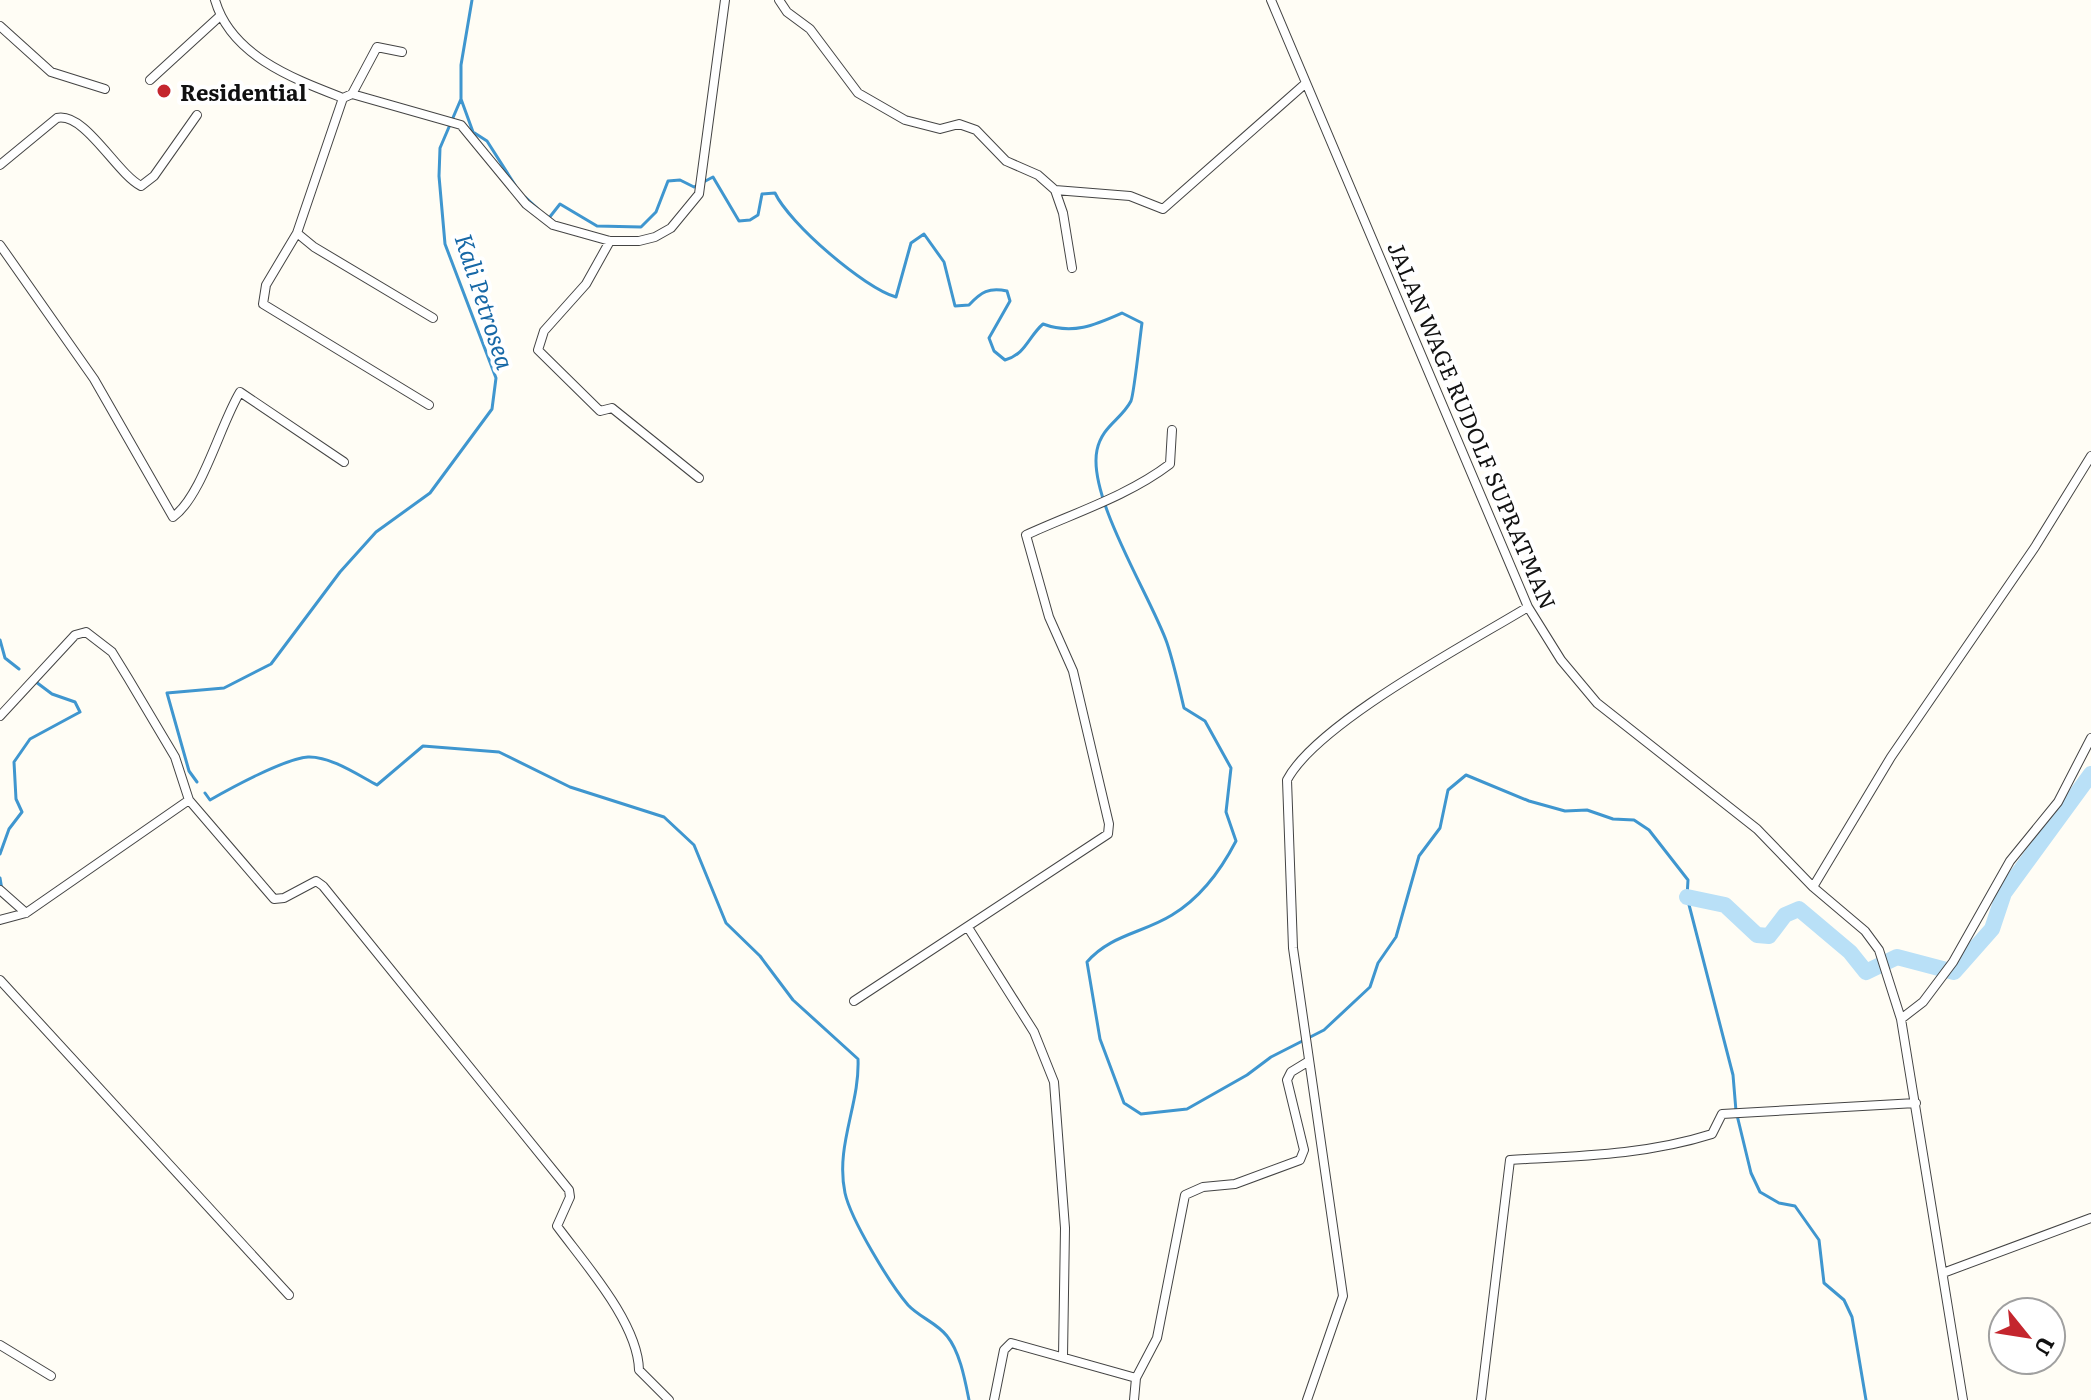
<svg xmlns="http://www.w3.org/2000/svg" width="2091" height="1400" font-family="Literata,serif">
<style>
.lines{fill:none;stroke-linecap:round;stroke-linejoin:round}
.stream{stroke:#3f96cf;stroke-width:3}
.river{stroke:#b9e0f7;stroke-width:16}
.minor-casing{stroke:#444;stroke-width:10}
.minor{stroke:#fff;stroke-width:8}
.poi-dot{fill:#c4262e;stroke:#fff;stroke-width:3}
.labels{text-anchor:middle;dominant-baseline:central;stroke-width:8;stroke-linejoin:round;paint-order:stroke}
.poi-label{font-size:22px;font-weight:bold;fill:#111;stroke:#fff;text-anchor:start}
.street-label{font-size:22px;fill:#111;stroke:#fff}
.water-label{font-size:24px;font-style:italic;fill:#1768a6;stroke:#fff}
</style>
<rect width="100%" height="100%" fill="#fffdf5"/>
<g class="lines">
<path class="stream" d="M 461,99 L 473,132 L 487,141 L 515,185
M 525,197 L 537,208
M 549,218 L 560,204 L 597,226 L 641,227 L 656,212 L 668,181 L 680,180 L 694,187 L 713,177 L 739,221 L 750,220 L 758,215 L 762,194 L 775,193 C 789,223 864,288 896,297 L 911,243 L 924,234 L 944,262 L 955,306 L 969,305 C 981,292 989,287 1007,291 L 1010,301 L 989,338 L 994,351 L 1005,360 C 1026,354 1028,337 1043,324 C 1073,335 1095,325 1122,313 L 1142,323 C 1140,337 1134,394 1131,401 C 1121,420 1102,426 1097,450 C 1087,497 1151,597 1167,643 C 1174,664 1179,687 1184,708 L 1205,721 L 1231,768 L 1226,812 L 1236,841 C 1221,870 1202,897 1172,915 C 1143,933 1110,935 1087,962 L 1100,1039 L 1124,1103 L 1141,1114 L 1187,1109 L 1247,1075 L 1271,1057 L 1324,1030 L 1370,987 L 1378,963 L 1396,937 L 1419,856 L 1440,828 L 1448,790 L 1466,775 L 1529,801 L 1565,811 L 1587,810 L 1613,819 L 1634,820 L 1649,830 L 1688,880 L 1687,897 L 1733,1075 L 1736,1111 L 1751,1173 L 1760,1192 L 1779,1203 L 1795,1206 L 1819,1240 L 1824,1283 L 1844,1300 L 1852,1317 L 1866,1400
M 0,640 L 5,658 L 19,669
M 197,782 L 189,771 L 167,693 L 224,688 L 271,664 L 340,572 L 376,532 L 430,493 L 492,409 L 496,378 L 445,244 L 439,176 L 440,148 L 461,99 L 461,65 L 472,0
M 205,793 L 210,800 C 231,788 284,759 308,757 C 330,756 358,775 377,785 L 423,746 L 499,752 L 570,787 L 664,817 L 694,845 L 726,923 L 760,956 L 793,1000 L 858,1059 C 860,1104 835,1146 845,1193 C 851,1220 890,1284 908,1305 C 919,1317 937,1323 947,1336 C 960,1352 965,1380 969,1400
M 0,854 L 9,829 L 22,812 L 16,799 L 14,762 L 30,739 L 80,712 L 75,702 L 52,694 L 36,682
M 0,878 L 2,890"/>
<path class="river" d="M 1687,897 L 1725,905 L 1757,935 L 1769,936 L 1785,915 L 1799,909 L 1850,952 L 1866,972 L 1897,957 L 1954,972 L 1992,929 L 2004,893 L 2091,774"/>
<defs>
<path id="minor" d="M 215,0 C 231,56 294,79 343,98 L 352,94 L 461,125 L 526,204 L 553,225 L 610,241 L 639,241 L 655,237 L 671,228 L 699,194 L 725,0
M 779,0 L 787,12 L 810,29 L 858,93 L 905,120 L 940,129 L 959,124 L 976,130 L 1006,161 L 1038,175 L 1055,190 L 1063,213 L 1072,268
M 1271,0 L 1528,607 L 1561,660 L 1597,703 L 1757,829 L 1813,887 L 1865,931 L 1879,950 L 1901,1019 L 1963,1400
M 0,26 L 51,72 L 105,89
M 150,80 L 220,16
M 352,94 L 377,47 L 402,52
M 343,98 L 297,233 L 314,247 L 433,318
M 0,165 L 57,118 C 85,112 116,173 141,186 L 154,176 L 197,115
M 1055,190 L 1130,196 L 1163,209 L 1306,83
M 297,233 L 266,285 L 263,304 L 429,405
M 610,241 L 586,284 L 544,331 L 538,350 L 600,411 L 612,408 L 699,478
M 0,245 L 94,379 L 173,517 C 202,496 220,425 240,392 L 344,462
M 0,716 L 75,635 L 86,632 L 112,652 L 128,678 L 175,757 L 189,800 L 274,899 L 284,898 L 316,881 L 323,886 L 569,1190 L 570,1197 L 557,1226 C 585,1264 638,1323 639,1370 L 669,1400
M 1813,887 L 1891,757 L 2035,547 L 2091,456
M 0,890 L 26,913
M 0,920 L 26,913 L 189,800
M 969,929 L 1034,1032 L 1054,1082 L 1065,1228 L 1063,1357
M 0,980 L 289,1295
M 854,1001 L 1108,834 L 1109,824 L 1073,671 L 1049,617 L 1026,535 C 1074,513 1128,496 1170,464 L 1172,430
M 1901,1019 L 1923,1002 L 1953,962 L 2010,861 L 2058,802 L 2091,738
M 1943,1273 L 2091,1218
M 0,1345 L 51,1376
M 1136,1378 L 1157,1338 L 1185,1195 L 1203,1187 L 1235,1184 L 1300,1160 L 1304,1150 L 1287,1080 L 1291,1072 L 1309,1061
M 994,1400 L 1004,1350 L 1011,1343 L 1136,1378 L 1134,1400
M 1307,1400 L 1343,1296 L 1293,948 L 1287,780 C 1317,723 1469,643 1528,607
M 1481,1400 L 1510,1160 C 1578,1156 1646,1155 1712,1134 L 1722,1114 L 1916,1103"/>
</defs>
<use href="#minor" class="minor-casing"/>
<use href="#minor" class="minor"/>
</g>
<circle class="poi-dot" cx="164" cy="91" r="8"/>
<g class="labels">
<g class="poi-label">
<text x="180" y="91">Residential</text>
</g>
<g class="street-label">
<text transform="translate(1473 425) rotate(67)">JALAN WAGE RUDOLF SUPRATMAN</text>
</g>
<g class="water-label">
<text transform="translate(486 301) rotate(72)">Kali Petrosea</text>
</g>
</g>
<g transform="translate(2027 1336) rotate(120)"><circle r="38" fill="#ffffff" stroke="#a0a0a0" stroke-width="2"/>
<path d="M0-6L14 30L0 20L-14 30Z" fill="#c4262e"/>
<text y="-12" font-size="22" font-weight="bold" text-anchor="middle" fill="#111111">U</text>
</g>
</svg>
